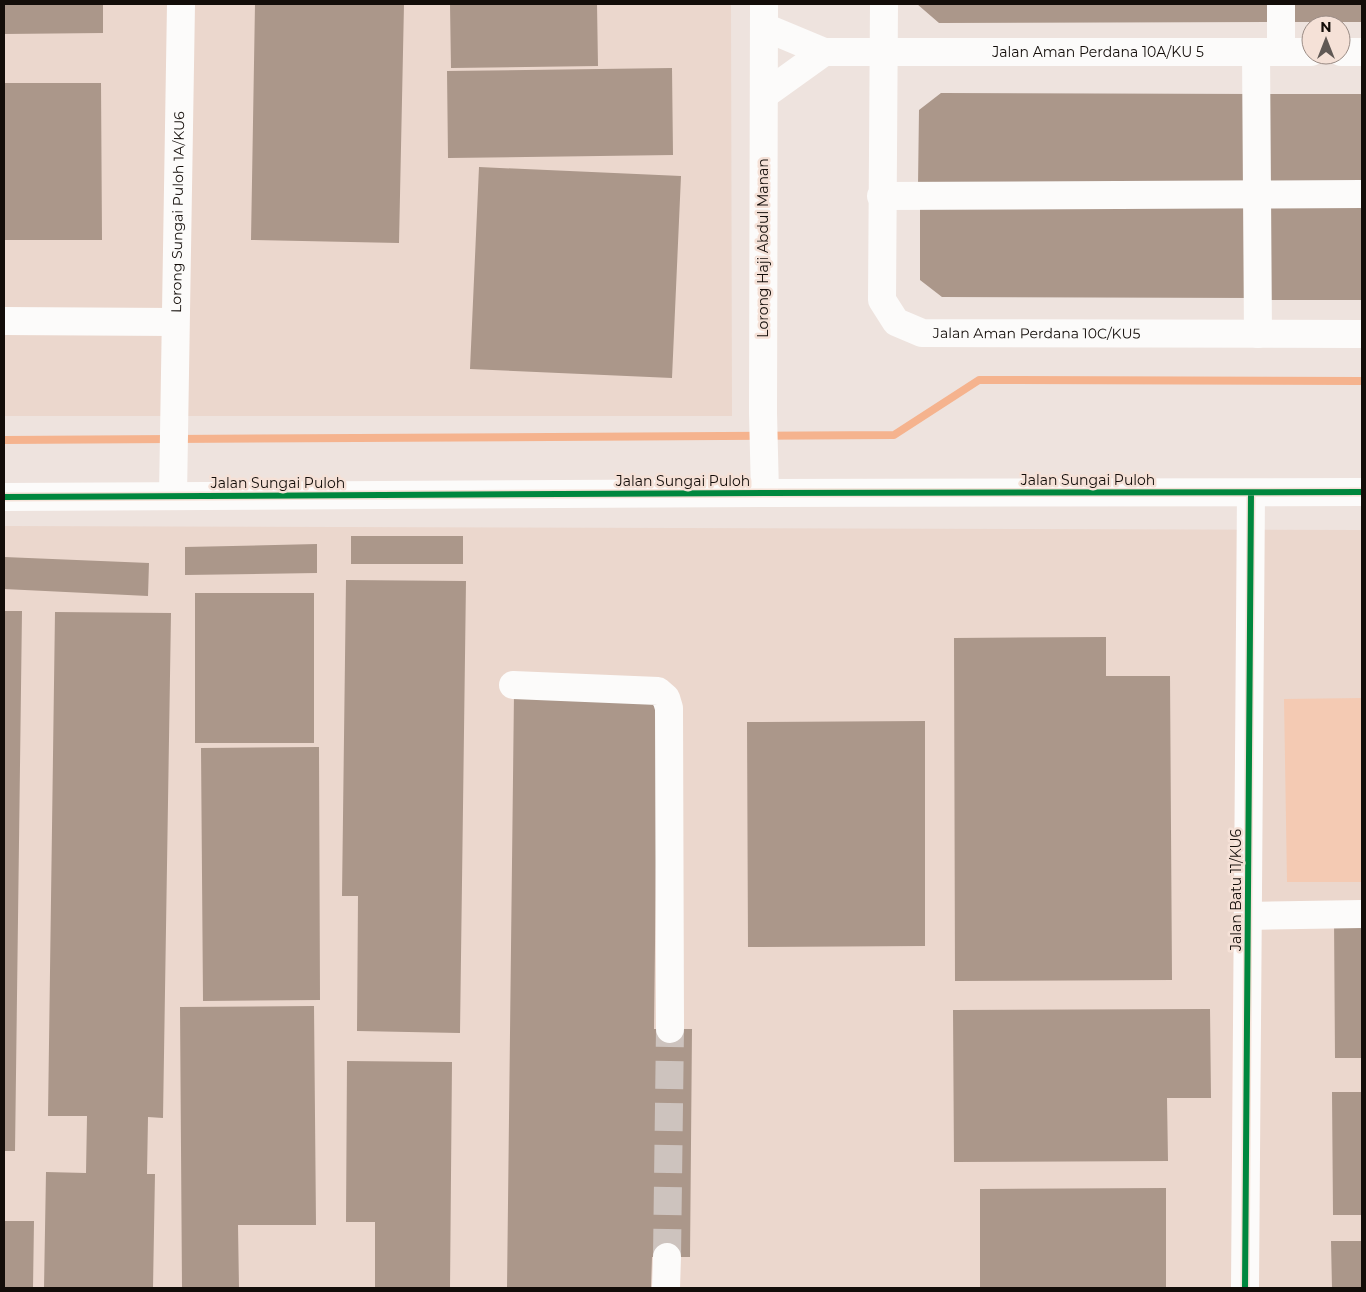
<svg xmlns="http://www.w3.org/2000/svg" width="1366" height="1292" font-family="Montserrat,sans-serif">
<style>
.built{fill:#ebd7cd}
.green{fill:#f4cab3}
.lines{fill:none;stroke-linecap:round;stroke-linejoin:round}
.stream{stroke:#f5b38e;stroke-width:8}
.building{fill:#ab978a}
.minor-tunnel{stroke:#cdc3be;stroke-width:28;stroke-dasharray:28 14;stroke-linecap:butt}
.minor{stroke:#fcfbfa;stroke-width:28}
.cycleway-casing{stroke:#f5e1d7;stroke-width:9}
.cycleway{stroke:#00873e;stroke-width:6}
.labels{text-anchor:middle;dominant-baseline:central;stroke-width:5;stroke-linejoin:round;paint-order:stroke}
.street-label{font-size:14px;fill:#130d09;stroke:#f5e1d7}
</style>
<rect width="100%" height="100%" fill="#eee3de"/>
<path class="built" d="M 4,4 L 731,4 L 732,416 L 4,416 Z
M 4,526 L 1362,530 L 1362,1288 L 4,1288 Z"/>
<path class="green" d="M 1362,698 L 1362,882 L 1287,882 L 1284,699 Z"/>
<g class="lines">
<path class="stream" d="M 4,440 L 894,435 L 979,380 L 1362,381"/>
</g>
<path class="building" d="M 4,4 L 103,4 L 103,33 L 4,34 Z
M 255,4 L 404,4 L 399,243 L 251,240 Z
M 450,4 L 597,4 L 598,66 L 451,68 Z
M 917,4 L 1267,4 L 1268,22 L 939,23 Z
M 1292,4 L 1362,4 L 1362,22 L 1292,22 Z
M 672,68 L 673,155 L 448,158 L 447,71 Z
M 4,83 L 101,83 L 102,240 L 4,240 Z
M 941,93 L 1253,94 L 1253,186 L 918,185 L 919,110 Z
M 1265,94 L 1362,94 L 1362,186 L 1265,185 Z
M 479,167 L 681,176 L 672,378 L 470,369 Z
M 920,205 L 1255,206 L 1254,298 L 942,297 L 920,280 Z
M 1267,208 L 1362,208 L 1362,300 L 1266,300 Z
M 351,536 L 463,536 L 463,564 L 351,564 Z
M 317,544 L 317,573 L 185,575 L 185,547 Z
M 4,557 L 149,563 L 148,596 L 4,589 Z
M 346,580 L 466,581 L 460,1033 L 357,1031 L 358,896 L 342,896 Z
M 195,593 L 314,593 L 314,743 L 195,743 Z
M 4,611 L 22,611 L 15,1151 L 4,1151 Z
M 55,612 L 171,613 L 163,1118 L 148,1117 L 147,1174 L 155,1174 L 153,1288 L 44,1288 L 46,1172 L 86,1173 L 87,1116 L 48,1116 Z
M 1106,637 L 1106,676 L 1170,676 L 1172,980 L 955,981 L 954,638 Z
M 514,693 L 658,694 L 654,1029 L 692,1029 L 690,1257 L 652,1257 L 651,1288 L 507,1288 Z
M 925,721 L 925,946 L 748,947 L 747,722 Z
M 319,747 L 320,1000 L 203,1001 L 201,748 Z
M 1334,917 L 1362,917 L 1362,1058 L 1335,1058 Z
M 314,1006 L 316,1225 L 238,1225 L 239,1288 L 182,1288 L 180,1007 Z
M 1210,1009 L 1211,1098 L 1167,1098 L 1168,1161 L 954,1162 L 953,1010 Z
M 347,1061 L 452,1062 L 450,1288 L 375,1288 L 375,1222 L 346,1222 Z
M 1332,1092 L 1362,1092 L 1362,1215 L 1333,1215 Z
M 1166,1188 L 1166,1288 L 980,1288 L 980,1189 Z
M 4,1221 L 34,1221 L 33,1288 L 4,1288 Z
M 1331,1241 L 1362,1241 L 1362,1288 L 1332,1288 Z"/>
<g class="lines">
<path class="minor-tunnel" d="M 667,1257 L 670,1029"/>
<g class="minor">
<path d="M 764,4 L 763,413 L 765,493"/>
<path id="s1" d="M 884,4 L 882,300 L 896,322 L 922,333 L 1362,334"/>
<path d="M 1281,4 L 1281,52"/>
<path id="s2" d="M 764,27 L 824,52 L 1311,52"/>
<path d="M 1256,52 L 1258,334"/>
<path d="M 1341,52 L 1362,52"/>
<path d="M 764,95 L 824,52"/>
<path d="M 881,196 L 1362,194"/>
<path d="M 4,321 L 174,322"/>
<path id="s3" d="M 173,496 L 181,4"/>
<path d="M 4,497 L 765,493 L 1362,492"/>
<path d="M 513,685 L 658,691 L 666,698 L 669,708 L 670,1029"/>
<path d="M 1248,916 L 1362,914"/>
<path d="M 666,1288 L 667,1257"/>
<path d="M 1245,1288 L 1251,493"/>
</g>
<defs>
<path id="cycleway" d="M 4,497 L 765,493 L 1362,492
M 1245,1288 L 1251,493"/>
</defs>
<use href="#cycleway" class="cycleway-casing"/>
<use href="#cycleway" class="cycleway"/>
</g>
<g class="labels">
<g class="street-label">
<text stroke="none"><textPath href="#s2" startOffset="339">Jalan Aman Perdana 10A/KU 5</textPath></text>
<text stroke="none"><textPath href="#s3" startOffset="284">Lorong Sungai Puloh 1A/KU6</textPath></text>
<text transform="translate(763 248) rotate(-90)">Lorong Haji Abdul Manan</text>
<text stroke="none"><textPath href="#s1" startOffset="465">Jalan Aman Perdana 10C/KU5</textPath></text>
<text x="1088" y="480">Jalan Sungai Puloh</text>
<text x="683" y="481">Jalan Sungai Puloh</text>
<text x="278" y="483">Jalan Sungai Puloh</text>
<text transform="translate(1236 890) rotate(-90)">Jalan Batu 11/KU6</text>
</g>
</g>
<rect width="1366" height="1292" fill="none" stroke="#130d09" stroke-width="10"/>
<g transform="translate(1326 40)"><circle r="24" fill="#f5e1d7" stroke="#9b8c85"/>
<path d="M0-4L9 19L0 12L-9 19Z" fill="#605854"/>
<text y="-8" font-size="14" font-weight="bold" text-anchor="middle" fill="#130d09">N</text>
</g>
</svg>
